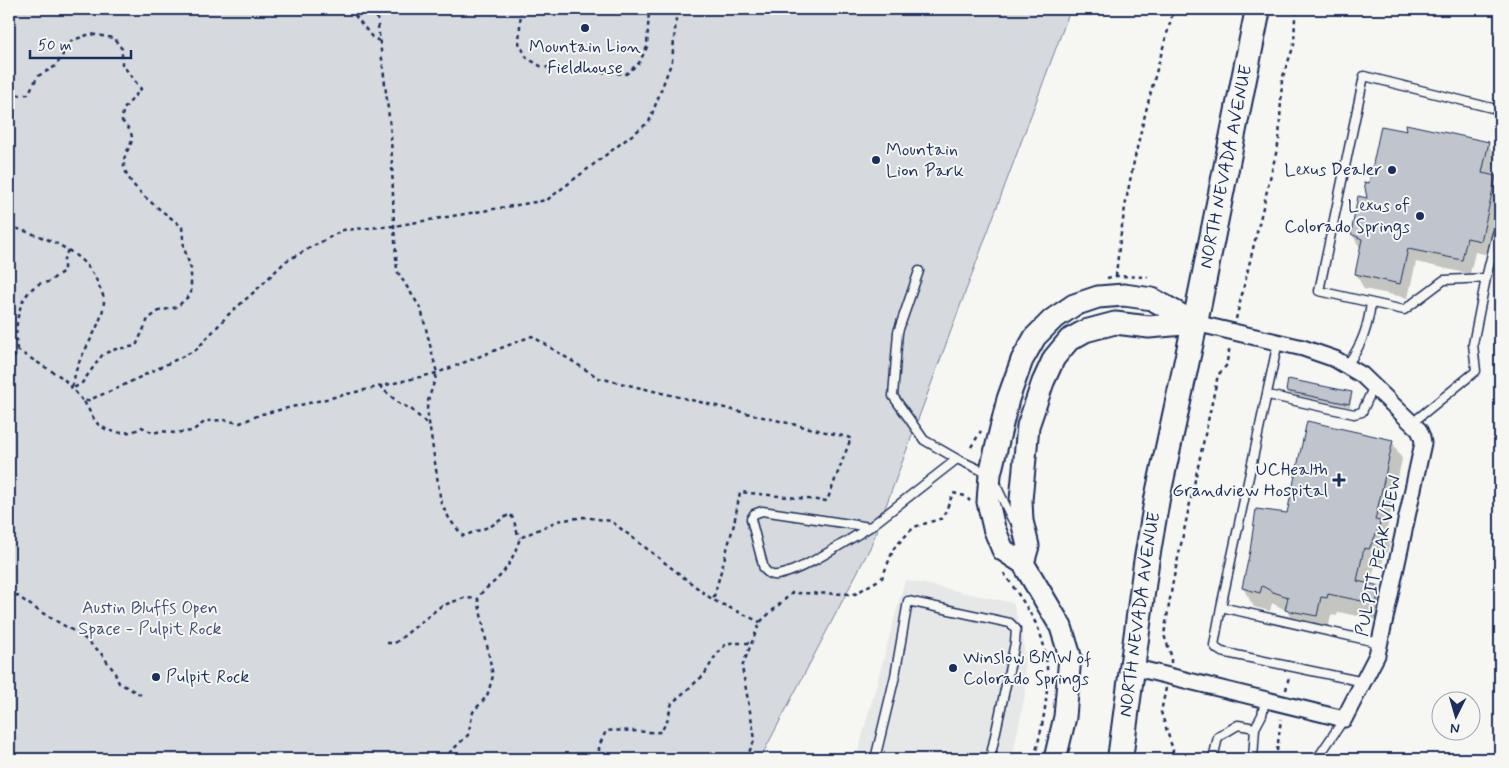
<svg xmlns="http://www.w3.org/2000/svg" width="1509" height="768" font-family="Mynerve,sans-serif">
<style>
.built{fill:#e6e7e7}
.green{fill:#d6d9dd;stroke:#78849e}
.shadow{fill:#0003}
.building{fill:#c0c4cd;stroke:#1b2f5e}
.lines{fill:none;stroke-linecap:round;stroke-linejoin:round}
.lane-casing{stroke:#1b2f5e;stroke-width:11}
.street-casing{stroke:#1b2f5e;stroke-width:19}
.secondary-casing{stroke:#1b2f5e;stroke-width:25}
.primary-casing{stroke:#1b2f5e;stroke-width:28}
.path{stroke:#1b2f5e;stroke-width:2.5;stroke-dasharray:4 4;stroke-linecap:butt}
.lane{stroke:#f6f6f2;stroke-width:8}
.street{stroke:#f6f6f2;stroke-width:15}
.secondary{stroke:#f6f6f2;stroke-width:21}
.primary{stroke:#f6f6f2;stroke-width:24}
.poi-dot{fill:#1b2f5e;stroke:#f6f6f2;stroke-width:2}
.labels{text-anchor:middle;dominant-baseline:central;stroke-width:4;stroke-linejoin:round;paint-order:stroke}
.poi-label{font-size:18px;fill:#1b2f5e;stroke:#f6f6f2;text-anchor:start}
.street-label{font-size:18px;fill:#1b2f5e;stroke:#f6f6f2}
.park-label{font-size:18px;fill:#405177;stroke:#f6f6f2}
</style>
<rect width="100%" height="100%" fill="#f6f6f2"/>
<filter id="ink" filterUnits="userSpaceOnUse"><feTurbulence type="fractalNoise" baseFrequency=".02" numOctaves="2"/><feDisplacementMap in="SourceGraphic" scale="10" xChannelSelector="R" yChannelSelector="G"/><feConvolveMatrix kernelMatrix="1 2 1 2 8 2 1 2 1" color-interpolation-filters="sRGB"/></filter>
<g filter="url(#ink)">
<path class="built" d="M 905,580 L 1013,603 L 1024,642 L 1025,694 L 1012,759 L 856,759 Z"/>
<path class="green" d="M 9,9 L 1064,9 L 1069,13 L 871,546 L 760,759 L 9,759 Z"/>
<path class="shadow" d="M 1488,143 L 1496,158 L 1492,176 L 1495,177 L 1500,186 L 1500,204 L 1489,255 L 1475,252 L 1470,274 L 1416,262 L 1408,298 L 1364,289 L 1356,274 L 1360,248 L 1352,234 L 1368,199 L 1370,184 Z
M 1287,391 L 1351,393 L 1352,397 L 1350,407 L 1289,394 Z
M 1392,441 L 1402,459 L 1386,534 L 1390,541 L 1389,547 L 1380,567 L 1375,566 L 1370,585 L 1379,587 L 1390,606 L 1387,622 L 1338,612 L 1337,616 L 1331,615 L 1327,634 L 1297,628 L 1287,611 L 1272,603 L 1270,611 L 1254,607 L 1243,588 L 1288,514 Z"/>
<path class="building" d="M 1406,124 L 1489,142 L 1482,173 L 1496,176 L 1481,241 L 1467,238 L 1462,260 L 1408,249 L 1400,284 L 1355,274 L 1362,239 L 1351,234 L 1358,196 L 1367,198 L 1364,182 L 1369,183 L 1381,126 L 1407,131 Z
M 1288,379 L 1352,392 L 1349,404 L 1286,391 Z
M 1307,421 L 1393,440 L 1375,520 L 1380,521 L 1379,528 L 1369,549 L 1364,548 L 1357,581 L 1380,586 L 1376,604 L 1328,594 L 1327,598 L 1321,597 L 1317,616 L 1285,610 L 1288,597 L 1273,592 L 1262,586 L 1260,593 L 1242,588 L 1250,551 L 1256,509 L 1287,513 Z"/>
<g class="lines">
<defs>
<path id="lane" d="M 1500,110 L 1364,76 L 1319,291 L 1404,310 L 1444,280 L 1486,278 L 1500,221
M 919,271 L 898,332 L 893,396 L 924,440 L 957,459 L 989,474
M 1278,342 L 1221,607 L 1214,645 L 1217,649 L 1222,652 L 1364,682
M 1347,365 C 1362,345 1368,327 1371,303
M 1268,395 L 1354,414 L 1362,412 L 1374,386
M 1412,423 L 1476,371 L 1473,344 L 1486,278
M 995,483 L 1012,519 L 1020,521
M 870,527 C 848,540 801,572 777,575 C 771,576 768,573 764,569 L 751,519 L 754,514 L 762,511 L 870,527 L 957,459
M 1221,607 L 1380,643
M 875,759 L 895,676 L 908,601 L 1010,623 L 1016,629 L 1015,643 L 990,759
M 1213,759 L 1218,737 L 1238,725 L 1255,728 L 1262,715 L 1265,700
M 1253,759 L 1255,728
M 1317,759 L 1344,719"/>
<path id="street" d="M 1132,667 L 1344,719 L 1377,655 L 1423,443 L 1422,437 L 1419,430 L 1362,375 L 1335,359 L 1303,348 L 1195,323"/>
<path id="secondary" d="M 1023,563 L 1028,546 L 1022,521 L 1021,500 L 1028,426 L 1043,382 L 1054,358 L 1069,340 L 1085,331 L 1115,323 L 1149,327 L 1195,323
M 1055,759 L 1065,717 L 1070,656 L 1061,627 L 1023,563 L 1003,550 L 994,528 L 988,502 L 990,474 L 1008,399 L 1022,360 L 1035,337 L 1052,320 L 1074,305 L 1098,297 L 1124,295 L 1152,299 L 1195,323"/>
<g id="primary">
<path id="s1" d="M 1120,759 L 1146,564 L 1157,499 L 1195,323 L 1258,9"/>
</g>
</defs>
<use href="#lane" class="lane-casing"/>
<use href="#street" class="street-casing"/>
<use href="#secondary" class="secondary-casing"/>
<use href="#primary" class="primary-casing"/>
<path class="path" d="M 350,9 L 372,37 L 379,41
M 376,9 L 391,134 L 394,226 L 397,271 L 421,309 L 437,373 L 428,401 L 427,409 L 441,503 L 450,520 L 463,536 L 491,526 L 510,514 C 516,521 515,531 520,538
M 521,9 L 519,43 L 527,58 L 542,67 L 626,74 L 639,63 L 647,47 L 649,9
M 9,93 L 19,95 L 28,94 L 38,76 L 56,66 L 71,41 L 90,34 L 114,38 L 122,49 L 122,64 L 141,89 L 123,110 L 122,121 C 146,144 118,148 125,170 C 134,194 164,211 182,227 L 184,248 L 191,269 L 191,294 L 177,307 L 159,311 L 148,319 L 136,346 L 116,349 L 103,354 L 82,383 L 72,389
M 9,226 C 43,237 85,249 99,286 C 101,291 104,296 104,301 C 103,323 86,345 78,365 C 75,372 74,380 72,388
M 1116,276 C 1124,185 1149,96 1174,9
M 1107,278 L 1116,276 L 1148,277
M 1236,319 L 1279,141 L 1282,79 L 1294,45 L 1295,17 L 1297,9
M 17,350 C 15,328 16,299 37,285 C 40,283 44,283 48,282 C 53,279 59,274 64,271 L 64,259 L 68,250
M 9,373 L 17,350 L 63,378 L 84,402 L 118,388 L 196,350 L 228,315 L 254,292 L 286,261 L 343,230 L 394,226 L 547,200 L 649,122 L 672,61 L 677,9
M 379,386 L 400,404 L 411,409 L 429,426
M 84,402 C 89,409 92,417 97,423 C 108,434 130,436 142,427 L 153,433 L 161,431 L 175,433 L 192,431 L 206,421 L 223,420 L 240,423 L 262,414 L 437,373 L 532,336 L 599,378 L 851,438 L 827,501 L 740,492 L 734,524 L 713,600
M 971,447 L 981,431
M 1004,573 C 1015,590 1028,607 1037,626 C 1056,667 1045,717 1034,759
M 9,590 L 39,611 L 82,636 L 100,652 L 114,671 L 119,683 L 143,696
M 387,643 L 395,643 L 441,606 L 464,598 L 478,599
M 1171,663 L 1171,655 L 1164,635 L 1173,581 L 1218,375 L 1226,366 L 1230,346
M 1166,688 L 1161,712 L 1173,750 L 1172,759
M 1286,690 L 1289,676
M 443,759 L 468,735 L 473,712 L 487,696 L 493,676 L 478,599 C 481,590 492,585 498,578 C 509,567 515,553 520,538 L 557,521 L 584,517 L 611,521 L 713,600 L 760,622
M 599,759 L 599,746 L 606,731 C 624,729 642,733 661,732 L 667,721 L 672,703 L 704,675 L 716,655 L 727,643 L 752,643
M 746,759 L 755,739 L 742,667 L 760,622 L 792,593 L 855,594 L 882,578 L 894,548 L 914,527 L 943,518 L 953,493 L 965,496 L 970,501
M 1276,759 L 1281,719"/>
<use href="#lane" class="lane"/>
<use href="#street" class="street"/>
<use href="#secondary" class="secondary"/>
<use href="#primary" class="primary"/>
</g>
</g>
<g class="poi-dot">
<circle cx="585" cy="28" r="5"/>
<circle cx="876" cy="160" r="5"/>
<circle cx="1392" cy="170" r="5"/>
<circle cx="1420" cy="216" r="5"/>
<path d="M1336.5 472.5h5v5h5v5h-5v5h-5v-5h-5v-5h5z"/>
<circle cx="953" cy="668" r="5"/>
<circle cx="156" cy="677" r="5"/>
</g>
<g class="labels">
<g class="poi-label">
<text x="585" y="47" text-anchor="middle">Mountain Lion<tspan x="585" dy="21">Fieldhouse</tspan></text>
<text x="886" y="150">Mountain<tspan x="886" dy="21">Lion Park</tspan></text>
<text x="1382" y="170" text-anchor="end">Lexus Dealer</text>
<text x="1410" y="206" text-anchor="end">Lexus of<tspan x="1410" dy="21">Colorado Springs</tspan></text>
<text x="1328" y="470" text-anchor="end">UCHealth<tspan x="1328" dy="21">Grandview Hospital</tspan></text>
<text x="963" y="658">Winslow BMW of<tspan x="963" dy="21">Colorado Springs</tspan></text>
<text x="166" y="677">Pulpit Rock</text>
</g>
<g class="street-label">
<text stroke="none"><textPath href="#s1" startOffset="602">NORTH NEVADA AVENUE</textPath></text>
<text transform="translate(1379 556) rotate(-78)">PULPIT PEAK VIEW</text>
<text stroke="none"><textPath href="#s1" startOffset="146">NORTH NEVADA AVENUE</textPath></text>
</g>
<g class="park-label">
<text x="150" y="608">Austin Bluffs Open<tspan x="150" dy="21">Space - Pulpit Rock</tspan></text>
</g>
</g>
<rect width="1509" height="768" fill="none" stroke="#f6f6f2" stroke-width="30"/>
<rect x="15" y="15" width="1479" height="738" fill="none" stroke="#1b2f5e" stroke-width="2" filter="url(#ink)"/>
<g transform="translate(1456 716) rotate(185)"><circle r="24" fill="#f6f6f2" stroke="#9ea6b7"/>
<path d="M0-4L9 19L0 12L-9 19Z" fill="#1b2f5e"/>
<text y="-8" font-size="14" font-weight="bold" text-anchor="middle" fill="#1b2f5e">N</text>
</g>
<path d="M30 50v8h101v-8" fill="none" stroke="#1b2f5e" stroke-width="2.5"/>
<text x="38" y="50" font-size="15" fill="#1b2f5e" stroke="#f6f6f2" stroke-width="4" paint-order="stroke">50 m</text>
</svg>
